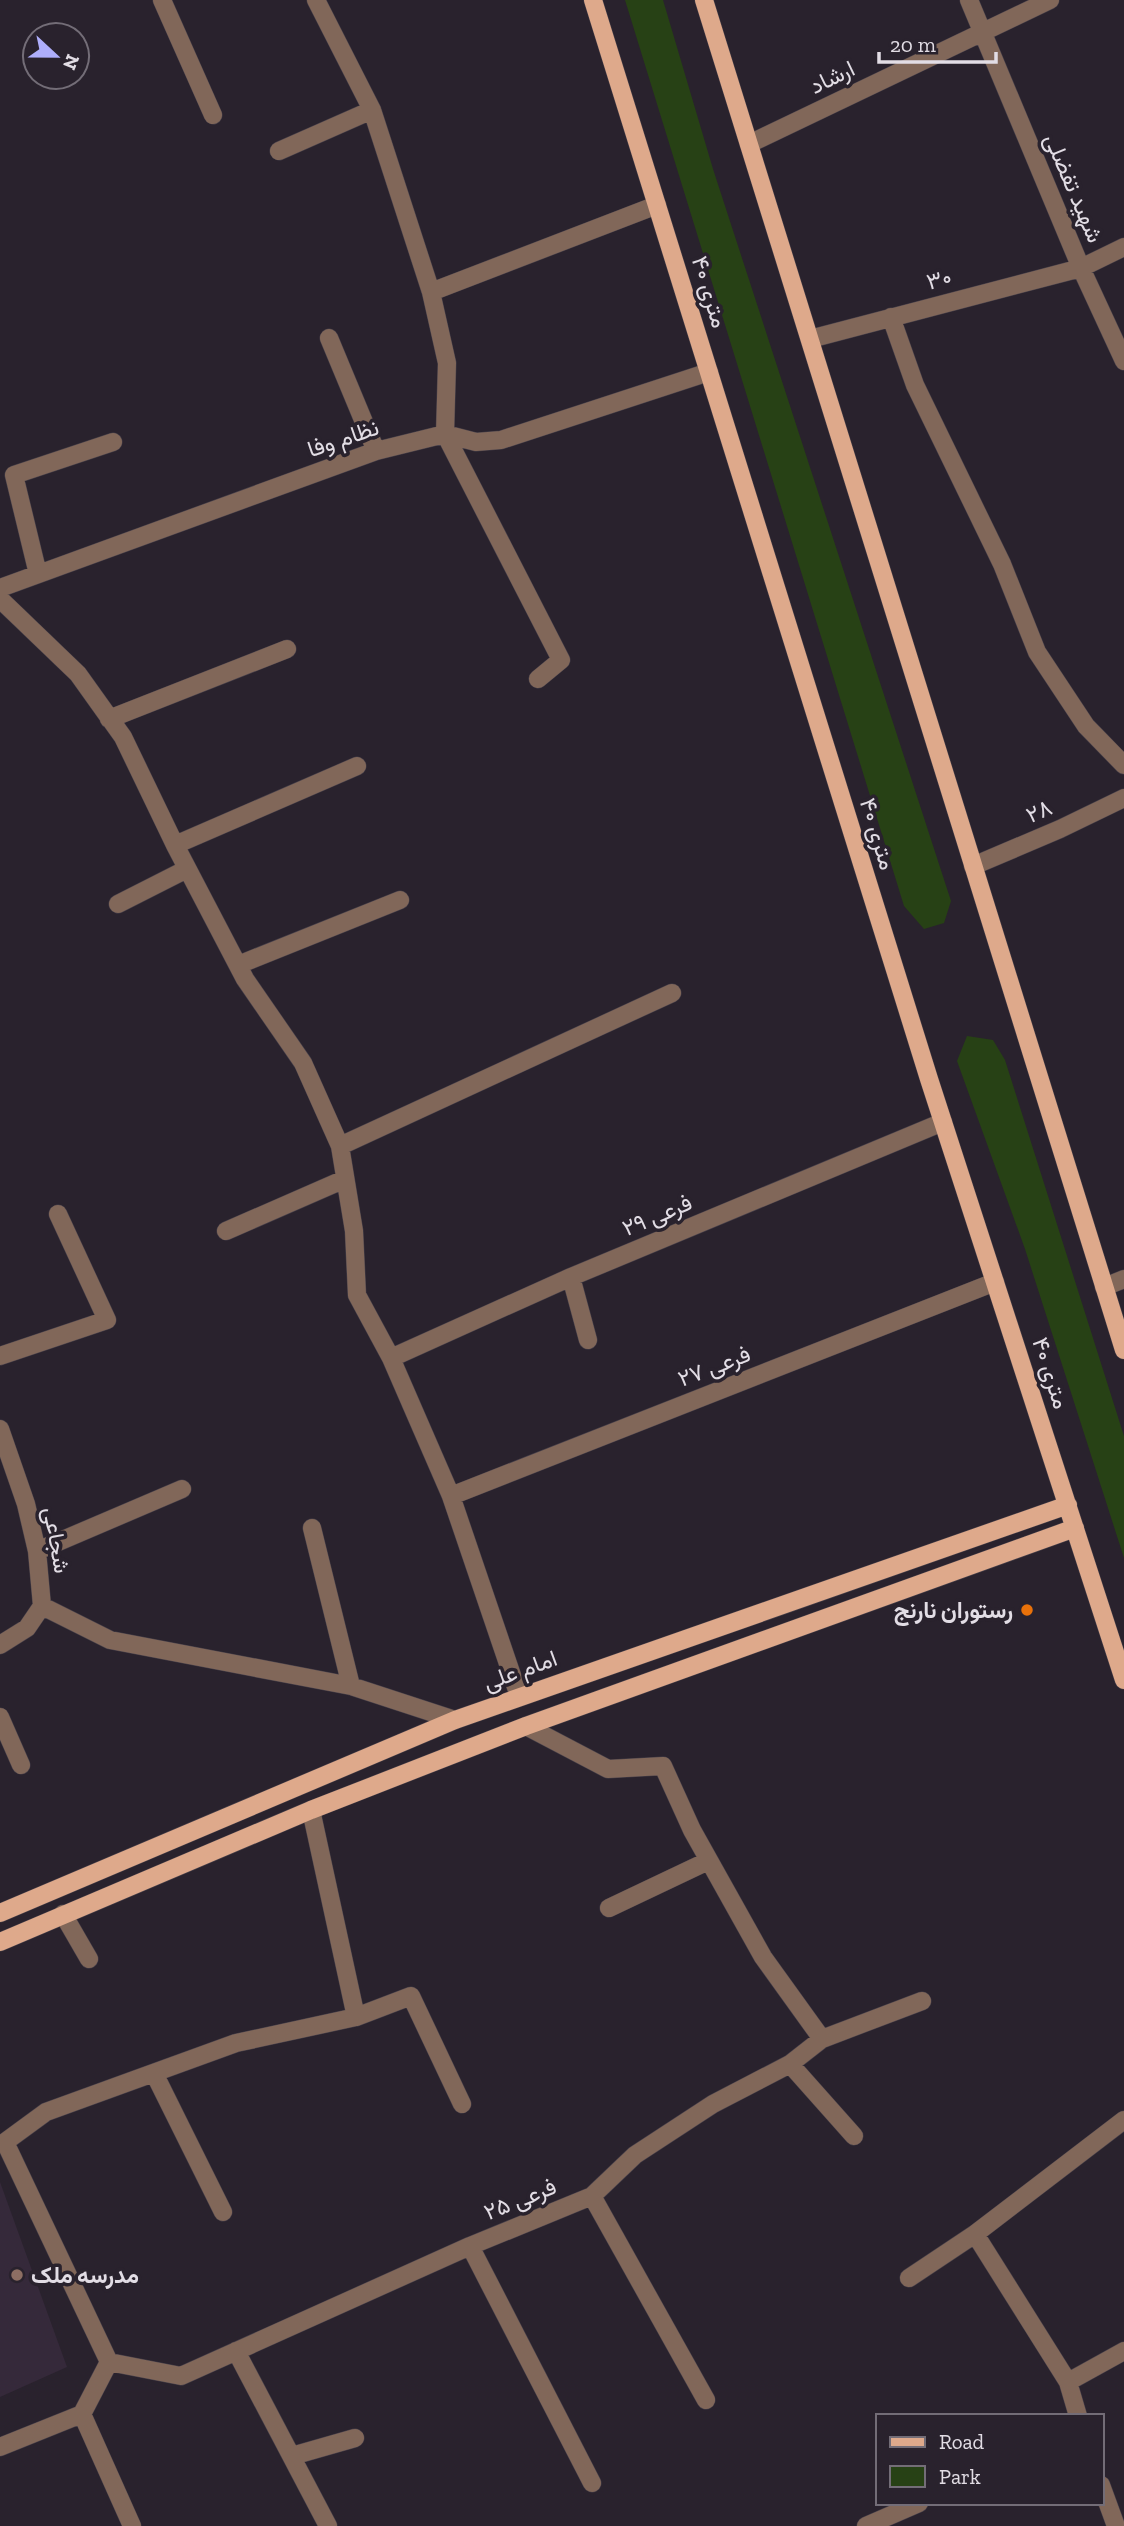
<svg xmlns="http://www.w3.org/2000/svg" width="1124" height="2526" font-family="'Zilla Slab',Vazirmatn,serif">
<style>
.built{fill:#35293a}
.green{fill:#274115}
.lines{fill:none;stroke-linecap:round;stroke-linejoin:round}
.minor-casing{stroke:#47404a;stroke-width:19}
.major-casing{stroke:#47404a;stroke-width:19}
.minor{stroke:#816759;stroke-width:18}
.major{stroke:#dea98b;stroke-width:18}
.food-dot{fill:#e8710a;stroke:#29222d;stroke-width:2.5}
.education-dot{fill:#8d6e63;stroke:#29222d;stroke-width:2.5}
.labels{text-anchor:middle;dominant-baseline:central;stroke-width:7;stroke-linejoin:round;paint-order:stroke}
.street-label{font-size:23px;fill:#e2dde5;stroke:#29222d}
.poi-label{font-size:23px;font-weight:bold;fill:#e2dde5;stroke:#29222d;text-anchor:end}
</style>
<rect width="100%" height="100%" fill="#29222d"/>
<path class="built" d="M 0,2182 L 67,2367 L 0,2397 Z"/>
<path class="green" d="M 625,0 L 663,0 L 713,169 L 951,901 L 944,923 L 924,929 L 904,906 Z
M 967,1036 L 993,1040 L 1005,1060 L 1124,1436 L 1124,1558 L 1025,1249 L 957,1061 Z"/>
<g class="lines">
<defs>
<path id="minor" d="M 162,0 L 213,115
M 316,0 L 372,110 L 431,292 L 447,363 L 445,434 L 561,660 L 538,679
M 969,0 L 1081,268 L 1124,361
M 749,144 L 1050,0
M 279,151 L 372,110
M 431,292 L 657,205
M 891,317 L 915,385 L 1002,564 L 1037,652 L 1086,726 L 1124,765
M 329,338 L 376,451
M 810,339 L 1081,268 L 1124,247
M 38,574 L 14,475 L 113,442
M 0,588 L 376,451 L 445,434 L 476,442 L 501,440 L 709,372
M 0,599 L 78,674 L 123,737 L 175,845 L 245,979 L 303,1063 L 340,1146 L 354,1231 L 357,1295 L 391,1358 L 451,1496 L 519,1696
M 109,719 L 287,649
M 175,845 L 357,766
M 973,866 L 1060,829 L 1124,798
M 118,904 L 187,869
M 238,965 L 400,900
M 340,1146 L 672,993
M 226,1231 L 345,1179
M 571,1277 L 588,1340
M 1104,1287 L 1124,1279
M 0,1356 L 107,1320 L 58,1214
M 391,1358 L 571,1277 L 943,1122
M 0,1429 L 26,1504 L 37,1551 L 42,1606 L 27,1628 L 0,1645
M 451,1496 L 995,1282
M 312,1528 L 351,1686
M 37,1551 L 182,1489
M 42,1606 L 110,1640 L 351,1686 L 455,1720
M 0,1717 L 21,1765
M 526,1726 L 608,1769 L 663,1766 L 692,1830 L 763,1957 L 822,2039
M 609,1908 L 708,1861
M 63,1914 L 89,1959
M 356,2017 L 411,1996 L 462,2104
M 790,2064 L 854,2136
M 154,2073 L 223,2212
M 592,2196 L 706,2400
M 975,2234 L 1068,2382
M 470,2246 L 592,2483
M 909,2278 L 975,2234 L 1124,2120
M 236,2351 L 328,2526
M 109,2362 L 181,2376 L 470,2246 L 592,2196 L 635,2155 L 713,2104 L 790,2064 L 822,2039 L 922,2001
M 82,2414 L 132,2526
M 1078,2416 L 1068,2382 L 1124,2351
M 0,2447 L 82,2414 L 109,2362 L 5,2142 L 46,2112 L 236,2043 L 356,2017 L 311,1810
M 292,2456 L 355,2438
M 1101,2485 L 1116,2526
M 866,2526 L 919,2503"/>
<path id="major" d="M 593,0 L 929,1079 L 1124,1680
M 704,0 L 1124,1350
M 0,1913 L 455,1720 L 1068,1505
M 0,1942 L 311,1810 L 526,1726 L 1075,1528"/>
</defs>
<use href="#minor" class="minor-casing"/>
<use href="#major" class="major-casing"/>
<use href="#minor" class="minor"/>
<use href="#major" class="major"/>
</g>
<circle class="food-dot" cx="1027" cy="1610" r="7"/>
<circle class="education-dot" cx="17" cy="2275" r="7"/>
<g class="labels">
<g class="street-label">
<text transform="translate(832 77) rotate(-26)">ارشاد</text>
<text transform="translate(1074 188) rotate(67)">شهید تفضلی</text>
<text transform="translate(939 279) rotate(-15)">۳۰</text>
<text transform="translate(710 292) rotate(73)">۴۰ متری</text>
<text transform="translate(343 438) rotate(-19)">نظام وفا</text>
<text transform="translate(1039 811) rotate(-24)">۲۸</text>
<text transform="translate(878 834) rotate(73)">۴۰ متری</text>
<text transform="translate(657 1215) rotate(-23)">فرعی ۲۹</text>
<text transform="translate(714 1366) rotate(-21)">فرعی ۲۷</text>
<text transform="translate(1051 1373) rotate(72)">۴۰ متری</text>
<text transform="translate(57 1540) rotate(80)">شجاعی</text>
<text transform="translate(520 1670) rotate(-20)">امام علی</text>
<text transform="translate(520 2199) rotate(-22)">فرعی ۲۵</text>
</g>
<g class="poi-label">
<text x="1013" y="1610">رستوران نارنج</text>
<text x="31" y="2275" text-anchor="start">مدرسه ملک</text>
</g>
</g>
<rect x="876" y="2414" width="228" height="91" fill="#29222d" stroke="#736d77" stroke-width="2"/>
<rect x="890" y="2437" width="35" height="10" fill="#dea98b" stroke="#736d77" stroke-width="2"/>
<text x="939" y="2449" font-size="21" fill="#e2dde5">Road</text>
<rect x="890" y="2466" width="35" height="21" fill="#274115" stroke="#736d77" stroke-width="2"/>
<text x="939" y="2484" font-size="21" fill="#e2dde5">Park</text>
<g transform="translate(56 56) rotate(112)"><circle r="33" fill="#29222d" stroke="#736d77" stroke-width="2"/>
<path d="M0-5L12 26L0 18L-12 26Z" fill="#aeaefb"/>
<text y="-10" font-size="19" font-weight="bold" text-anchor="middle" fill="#e2dde5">N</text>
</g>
<path d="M879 52v10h117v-10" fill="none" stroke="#e2dde5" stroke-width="3.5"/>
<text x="890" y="52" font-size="21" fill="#e2dde5" stroke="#29222d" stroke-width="5" paint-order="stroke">20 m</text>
</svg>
